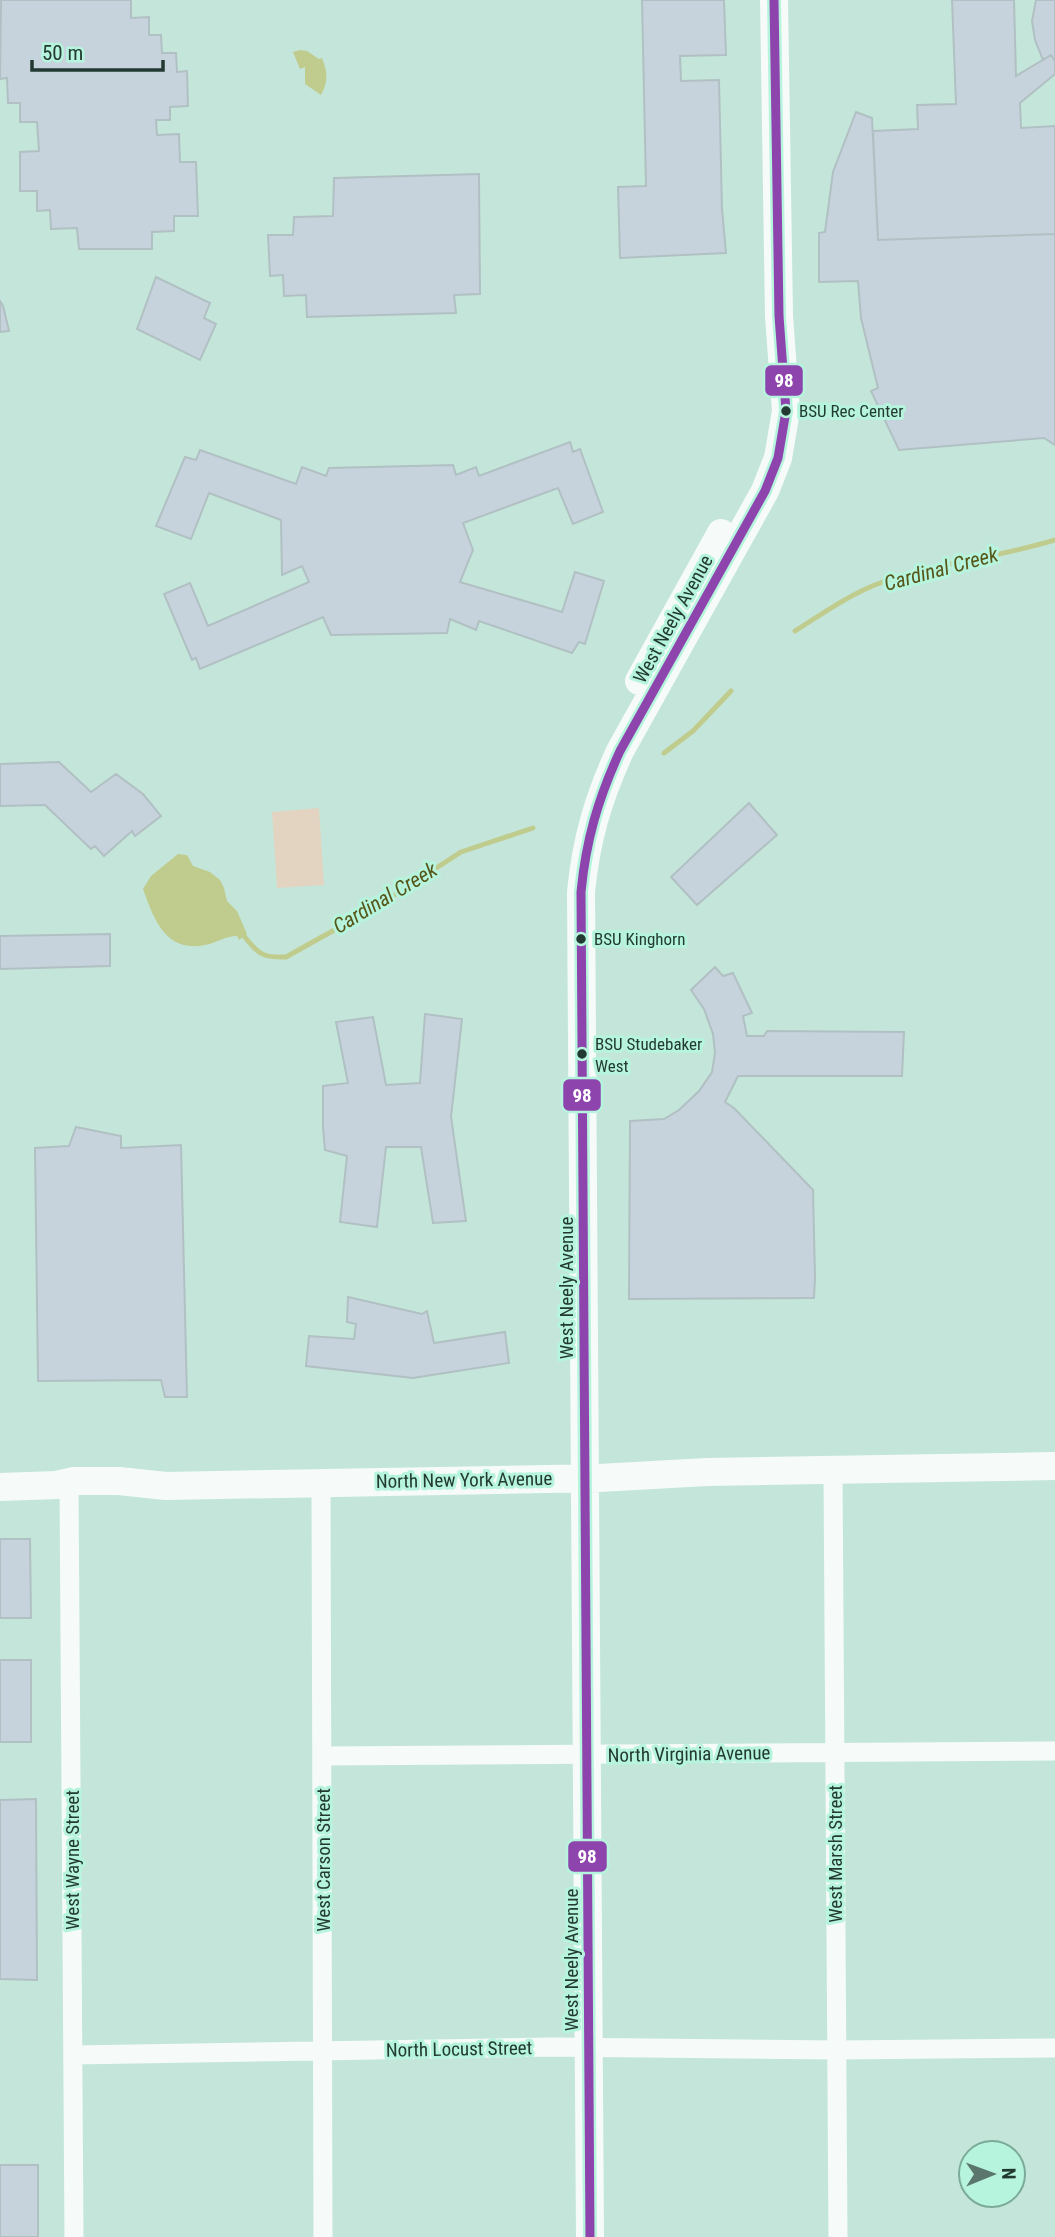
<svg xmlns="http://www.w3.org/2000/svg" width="1055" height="2237" font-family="'Roboto Condensed',sans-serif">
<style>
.green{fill:#e2d4c0}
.water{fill:#c0cc8e}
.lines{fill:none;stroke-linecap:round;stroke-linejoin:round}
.stream{stroke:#c0cc8e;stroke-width:5}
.building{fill:#c6d3dc;stroke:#b1c0c3;stroke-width:2}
.street{stroke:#f6fbf9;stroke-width:19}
.secondary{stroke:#f6fbf9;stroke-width:28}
.bus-1-casing{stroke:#b6f4dd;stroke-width:14}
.bus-1{stroke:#8e44ad;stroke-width:9}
.bus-dot{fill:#223a32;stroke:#b6f4dd;stroke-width:2.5}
.labels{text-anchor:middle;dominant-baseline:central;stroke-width:6;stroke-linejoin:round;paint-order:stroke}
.bus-label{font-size:17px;fill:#223a32;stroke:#b6f4dd;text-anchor:start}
.street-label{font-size:19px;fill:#223a32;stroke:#b6f4dd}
.water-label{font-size:21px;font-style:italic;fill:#565619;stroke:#b6f4dd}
.line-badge{stroke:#b6f4dd;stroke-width:2.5}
.badge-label{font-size:19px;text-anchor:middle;font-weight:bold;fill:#fff}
</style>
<rect width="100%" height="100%" fill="#c4e6da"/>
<path class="green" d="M 319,808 L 324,885 L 277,888 L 272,812 Z"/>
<path class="water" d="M 300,50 L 307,51 L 319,59 L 322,58 C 328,72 328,83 321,95 L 305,84 L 305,67 L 300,69 L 293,52 Z
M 178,854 L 187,855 L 193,866 L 210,872 L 220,880 L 224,888 L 227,901 L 237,911 L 247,934 L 239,940 L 237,936 C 225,936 217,943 205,945 C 166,953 154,920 143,889 L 151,876 Z"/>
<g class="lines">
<path class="stream" d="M 795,631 C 822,614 850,594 880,583 C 937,562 998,558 1055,540
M 664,753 L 693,731 L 731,691
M 244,936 C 258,954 263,958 286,957 L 379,905 L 461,852 L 533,828"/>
</g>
<path class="building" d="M 1,0 L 131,0 L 131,18 L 149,17 L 149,35 L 161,35 L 162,53 L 176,53 L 177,72 L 187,71 L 188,106 L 170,107 L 170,120 L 156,120 L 157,135 L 179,134 L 180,162 L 196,162 L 198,216 L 174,216 L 174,231 L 152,232 L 152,249 L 79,249 L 77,228 L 51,229 L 50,210 L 37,211 L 37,191 L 20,191 L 20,152 L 39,151 L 37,122 L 20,122 L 20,103 L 8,103 L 7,78 L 0,79 Z
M 642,0 L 724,0 L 726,55 L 680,56 L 681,81 L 719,80 L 722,209 L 726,253 L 620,258 L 618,187 L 646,186 Z
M 952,0 L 1014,0 L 1016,76 L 1051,55 L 1055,61 L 1055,74 L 1020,103 L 1021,128 L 1055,126 L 1055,234 L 878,240 L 873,131 L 918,129 L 917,105 L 956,104 Z
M 1036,0 L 1055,0 L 1055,61 L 1051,55 L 1043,60 L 1035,40 L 1032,21 Z
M 856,112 L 872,118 L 878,240 L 1055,234 L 1055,445 L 1044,438 L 899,450 L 871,391 L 878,388 L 861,318 L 858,281 L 819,282 L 819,233 L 825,232 L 833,172 Z
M 479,174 L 480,294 L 454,295 L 456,313 L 307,317 L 306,295 L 284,296 L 283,275 L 270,276 L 268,235 L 293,235 L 294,217 L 333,216 L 334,178 Z
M 156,277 L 210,303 L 204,318 L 216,324 L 200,360 L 137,329 Z
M 0,301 L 3,306 L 9,331 L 0,332 Z
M 570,442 L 573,452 L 580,449 L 603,512 L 573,524 L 558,488 L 463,523 L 473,550 L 460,582 L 562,612 L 575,572 L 604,581 L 585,644 L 579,642 L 572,653 L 479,621 L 476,630 L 450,619 L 447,633 L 331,635 L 323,617 L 200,669 L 196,658 L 192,660 L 164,594 L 190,583 L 208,626 L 309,582 L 302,566 L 282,575 L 281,520 L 209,493 L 191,539 L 156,526 L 185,457 L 196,460 L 200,450 L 296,484 L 302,467 L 326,476 L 329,468 L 453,465 L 456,475 L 476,467 L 479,476 Z
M 59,762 L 91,792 L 116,774 L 143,794 L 161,816 L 135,836 L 132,831 L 104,856 L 95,846 L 91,849 L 45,805 L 0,806 L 0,764 Z
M 749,803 L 777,835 L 697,905 L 671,877 Z
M 110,934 L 110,966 L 0,969 L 0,936 Z
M 715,967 L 723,976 L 733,973 L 752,1013 L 743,1016 L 747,1036 L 764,1036 L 767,1031 L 904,1032 L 902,1076 L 738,1076 L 725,1102 L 734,1108 L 813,1190 L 815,1277 L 814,1298 L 629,1299 L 630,1121 L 664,1119 L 679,1110 L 699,1091 L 712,1072 L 715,1053 L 713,1034 L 704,1009 L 691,990 Z
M 425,1014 L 462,1019 L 451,1117 L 466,1221 L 433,1223 L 421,1147 L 386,1147 L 377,1227 L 340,1222 L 347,1156 L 325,1150 L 323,1128 L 323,1086 L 348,1083 L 336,1022 L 373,1017 L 386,1085 L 420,1083 Z
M 76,1127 L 121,1136 L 121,1148 L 181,1145 L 187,1397 L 165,1397 L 161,1380 L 38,1381 L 35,1148 L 69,1146 Z
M 348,1297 L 422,1314 L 427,1311 L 434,1343 L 505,1332 L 509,1363 L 413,1378 L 306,1366 L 309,1336 L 354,1339 L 356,1324 L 347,1322 Z
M 0,1539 L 30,1539 L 31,1618 L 0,1618 Z
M 0,1660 L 31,1660 L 31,1742 L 0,1742 Z
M 36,1799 L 37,1980 L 0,1979 L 0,1800 Z
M 0,2165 L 38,2165 L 38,2237 L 0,2237 Z"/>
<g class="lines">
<path class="street" d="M 833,1471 L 838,2237
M 69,1482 L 74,2237
M 321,1482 L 323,2237
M 323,1756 L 1055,1751
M 73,2055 L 551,2047 L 837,2050 L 1055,2048"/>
<path class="secondary" d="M 639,681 L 721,533
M 0,1487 L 57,1485 L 74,1481 L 119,1481 L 166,1486 L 599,1478 L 707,1472 L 1055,1466
M 590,2237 L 581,892 C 586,840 598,799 620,751 L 765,491 L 778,458 L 786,411 L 779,316 L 774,0"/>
<defs>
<path id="bus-1" d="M 590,2237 L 581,892 C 586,840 598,799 620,751 L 765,491 L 778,458 L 786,411 L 779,316 L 774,0"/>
</defs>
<use href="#bus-1" class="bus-1-casing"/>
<use href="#bus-1" class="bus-1"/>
</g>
<g class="bus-dot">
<circle cx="786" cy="411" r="6"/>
<circle cx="581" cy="939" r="6"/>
<circle cx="582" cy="1054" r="6"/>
</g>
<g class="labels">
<g class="bus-label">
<text x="799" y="411">BSU Rec Center</text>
<text x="594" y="939">BSU Kinghorn</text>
<text x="595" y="1044">BSU Studebaker<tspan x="595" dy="22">West</tspan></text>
</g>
<g class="street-label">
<text transform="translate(673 619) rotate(-61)">West Neely Avenue</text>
<text transform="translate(566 1288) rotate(-90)">West Neely Avenue</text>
<text transform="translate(464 1480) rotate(-1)">North New York Avenue</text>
<text transform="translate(689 1754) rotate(-1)">North Virginia Avenue</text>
<text transform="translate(835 1854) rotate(-90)">West Marsh Street</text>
<text transform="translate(72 1860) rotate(-90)">West Wayne Street</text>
<text transform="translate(323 1860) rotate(-90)">West Carson Street</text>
<text transform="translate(571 1960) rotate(-90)">West Neely Avenue</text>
<text transform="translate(459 2049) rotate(-1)">North Locust Street</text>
</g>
<g class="water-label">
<text transform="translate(941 569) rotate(-15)">Cardinal Creek</text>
<text transform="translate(385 898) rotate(-31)">Cardinal Creek</text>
</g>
</g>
<g class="line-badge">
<rect x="764" y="364" width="40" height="33" rx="7" fill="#8e44ad"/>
<rect x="562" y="1078" width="40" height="34" rx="7" fill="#8e44ad"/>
<rect x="567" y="1840" width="41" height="33" rx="7" fill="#8e44ad"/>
</g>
<g class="badge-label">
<text x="784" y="387">98</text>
<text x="582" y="1102">98</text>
<text x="587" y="1863">98</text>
</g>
<g transform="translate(992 2174) rotate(89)"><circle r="33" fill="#b6f4dd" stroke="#7baa99" stroke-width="2"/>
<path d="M0-5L12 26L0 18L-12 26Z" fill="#5b766d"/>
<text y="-10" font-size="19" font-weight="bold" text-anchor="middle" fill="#223a32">N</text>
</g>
<path d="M32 60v10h131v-10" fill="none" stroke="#223a32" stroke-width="3.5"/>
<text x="42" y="60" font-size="21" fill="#223a32" stroke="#b6f4dd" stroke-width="5" paint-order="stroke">50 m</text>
</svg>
